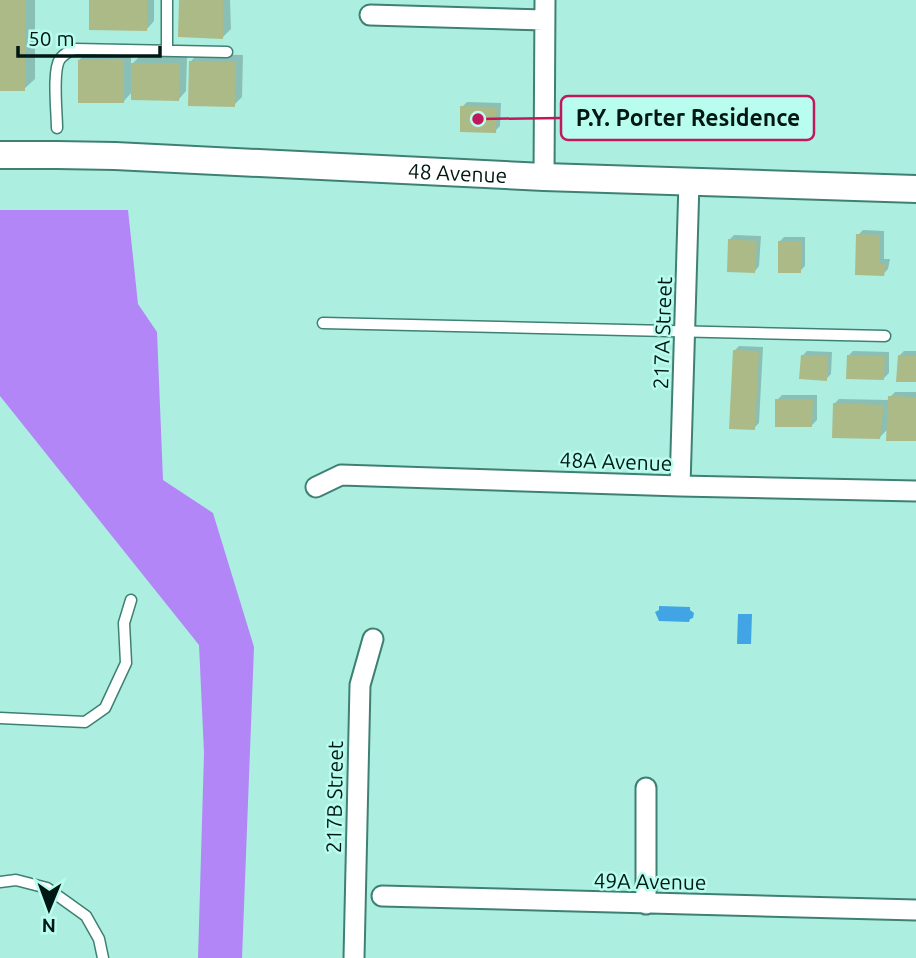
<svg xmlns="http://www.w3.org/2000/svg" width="916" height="958" font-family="Ubuntu,sans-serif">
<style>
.forest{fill:#b286f7}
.water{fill:#41a5e5}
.shadow{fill:#0003}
.building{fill:#acba87}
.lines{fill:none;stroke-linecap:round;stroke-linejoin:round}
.service-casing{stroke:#3f8074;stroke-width:13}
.minor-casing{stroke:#3f8074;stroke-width:23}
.secondary-casing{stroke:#3f8074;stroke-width:30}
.service{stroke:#fff;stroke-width:10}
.minor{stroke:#fff;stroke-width:19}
.secondary{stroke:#fff;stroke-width:26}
.labels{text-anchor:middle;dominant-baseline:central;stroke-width:5;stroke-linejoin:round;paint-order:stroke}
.street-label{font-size:21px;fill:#001713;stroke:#b9fdef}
.leader{fill:none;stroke:#c2185b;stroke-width:2.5}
.callout-dot{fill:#c2185b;stroke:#b9fdef;stroke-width:2.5}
.callout{fill:#b9fdef;stroke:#c2185b;stroke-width:2.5}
.callout-label{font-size:23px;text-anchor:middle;font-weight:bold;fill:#001713}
</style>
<rect width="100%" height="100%" fill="#acefe1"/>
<path class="forest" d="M 0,210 L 128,210 L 138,304 L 157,332 L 163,480 L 213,513 L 254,647 L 242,958 L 198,958 L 204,753 L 199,645 L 0,396 Z"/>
<path class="water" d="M 659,606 L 690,607 L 690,610 L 694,613 L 693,618 L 690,619 L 689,622 L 659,621 L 655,612 L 659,610 Z
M 738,614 L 752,614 L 751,644 L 737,644 Z"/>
<path class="shadow" d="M 0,0 L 35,0 L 35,79 L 24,89 L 0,89 Z
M 91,0 L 154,0 L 154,21 L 147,29 Z
M 181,0 L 230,0 L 231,29 L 223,37 Z
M 131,52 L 131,65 L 140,56 L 187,56 L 186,91 L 179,99 L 132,92 L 124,101 L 79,60 L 87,53 Z
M 198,54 L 243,55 L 242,97 L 234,105 L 190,62 Z
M 467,102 L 501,103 L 500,126 L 495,131 L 462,107 Z
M 863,230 L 884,231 L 884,259 L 890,259 L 888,269 L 883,274 L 858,235 Z
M 734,235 L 761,236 L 759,266 L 755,271 L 729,240 Z
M 784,237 L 805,237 L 805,266 L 800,271 L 779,242 Z
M 739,346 L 763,347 L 759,423 L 754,428 L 734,351 Z
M 807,351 L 832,352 L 831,374 L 826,379 L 802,356 Z
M 853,351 L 889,352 L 889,373 L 884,378 L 848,356 Z
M 904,351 L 916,351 L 916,380 L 899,356 Z
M 895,392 L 916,392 L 916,439 L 888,429 L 880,437 L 834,404 L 839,399 L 890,400 L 890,397 Z
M 782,395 L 817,395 L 817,420 L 812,425 L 777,400 Z"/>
<path class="building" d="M 0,0 L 25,0 L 25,91 L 0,91 Z
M 89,0 L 147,0 L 147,31 L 89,30 Z
M 179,0 L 223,0 L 223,39 L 178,37 Z
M 124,59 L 124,103 L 78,103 L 78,60 Z
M 189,61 L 236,62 L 235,107 L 188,106 Z
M 131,63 L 180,63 L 179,101 L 131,100 Z
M 460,106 L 497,107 L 496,133 L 460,132 Z
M 856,234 L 880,235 L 880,263 L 886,264 L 884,276 L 855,275 Z
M 728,239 L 757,241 L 755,273 L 727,272 Z
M 778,241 L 801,241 L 801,273 L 778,273 Z
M 733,350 L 759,351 L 755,430 L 729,429 Z
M 801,355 L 828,356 L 827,381 L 799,379 Z
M 847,355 L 885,356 L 884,380 L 846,379 Z
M 898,355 L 916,356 L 916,382 L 896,382 Z
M 888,396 L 916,397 L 916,441 L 886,441 Z
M 775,399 L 813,399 L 812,427 L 775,427 Z
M 833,403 L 884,405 L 880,439 L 832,438 Z"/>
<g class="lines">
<defs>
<path id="service" d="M 167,0 L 167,51
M 57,128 C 57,113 52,70 60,59 C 64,54 69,51 75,49 L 227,52
M 323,323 L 885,336
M 0,718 L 85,722 L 105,708 L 126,663 L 124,623 L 131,600
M 0,882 L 16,880 L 47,888 L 86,916 L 99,939 L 103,958"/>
<path id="minor" d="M 370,15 L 544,20
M 544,177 L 545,0
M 680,486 L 689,182
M 316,487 L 341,475 L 680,486 L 916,491
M 382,896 L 916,910
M 646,904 L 646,788
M 354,958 L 360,685 L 373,639"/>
<g id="secondary">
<path id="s1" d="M 0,155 L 57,155 L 115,156 L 544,177 L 916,189"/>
</g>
</defs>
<use href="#service" class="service-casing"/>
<use href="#minor" class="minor-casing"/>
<use href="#secondary" class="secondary-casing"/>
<use href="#service" class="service"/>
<use href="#minor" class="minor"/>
<use href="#secondary" class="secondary"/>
</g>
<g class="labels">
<g class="street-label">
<text stroke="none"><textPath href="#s1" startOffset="458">48 Avenue</textPath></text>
<text transform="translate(662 333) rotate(-88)">217A Street</text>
<text transform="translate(616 461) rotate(2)">48A Avenue</text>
<text transform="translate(334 797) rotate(-89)">217B Street</text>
<text transform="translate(650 881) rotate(1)">49A Avenue</text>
</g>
</g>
<path class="leader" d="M478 119L561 118"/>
<circle class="callout-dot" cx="478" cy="119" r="7"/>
<rect class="callout" x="561" y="96" width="253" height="44" rx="7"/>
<g class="callout-label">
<text x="688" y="126">P.Y. Porter Residence</text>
</g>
<g transform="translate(49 909) rotate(181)" stroke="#b9fdef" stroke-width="5" paint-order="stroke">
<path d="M0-5L12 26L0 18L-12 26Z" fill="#001713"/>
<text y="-10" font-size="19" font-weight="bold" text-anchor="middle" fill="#001713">N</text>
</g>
<path d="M18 46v10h142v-10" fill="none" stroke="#001713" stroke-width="3.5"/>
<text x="28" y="46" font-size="21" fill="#001713" stroke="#b9fdef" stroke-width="5" paint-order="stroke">50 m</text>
</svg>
